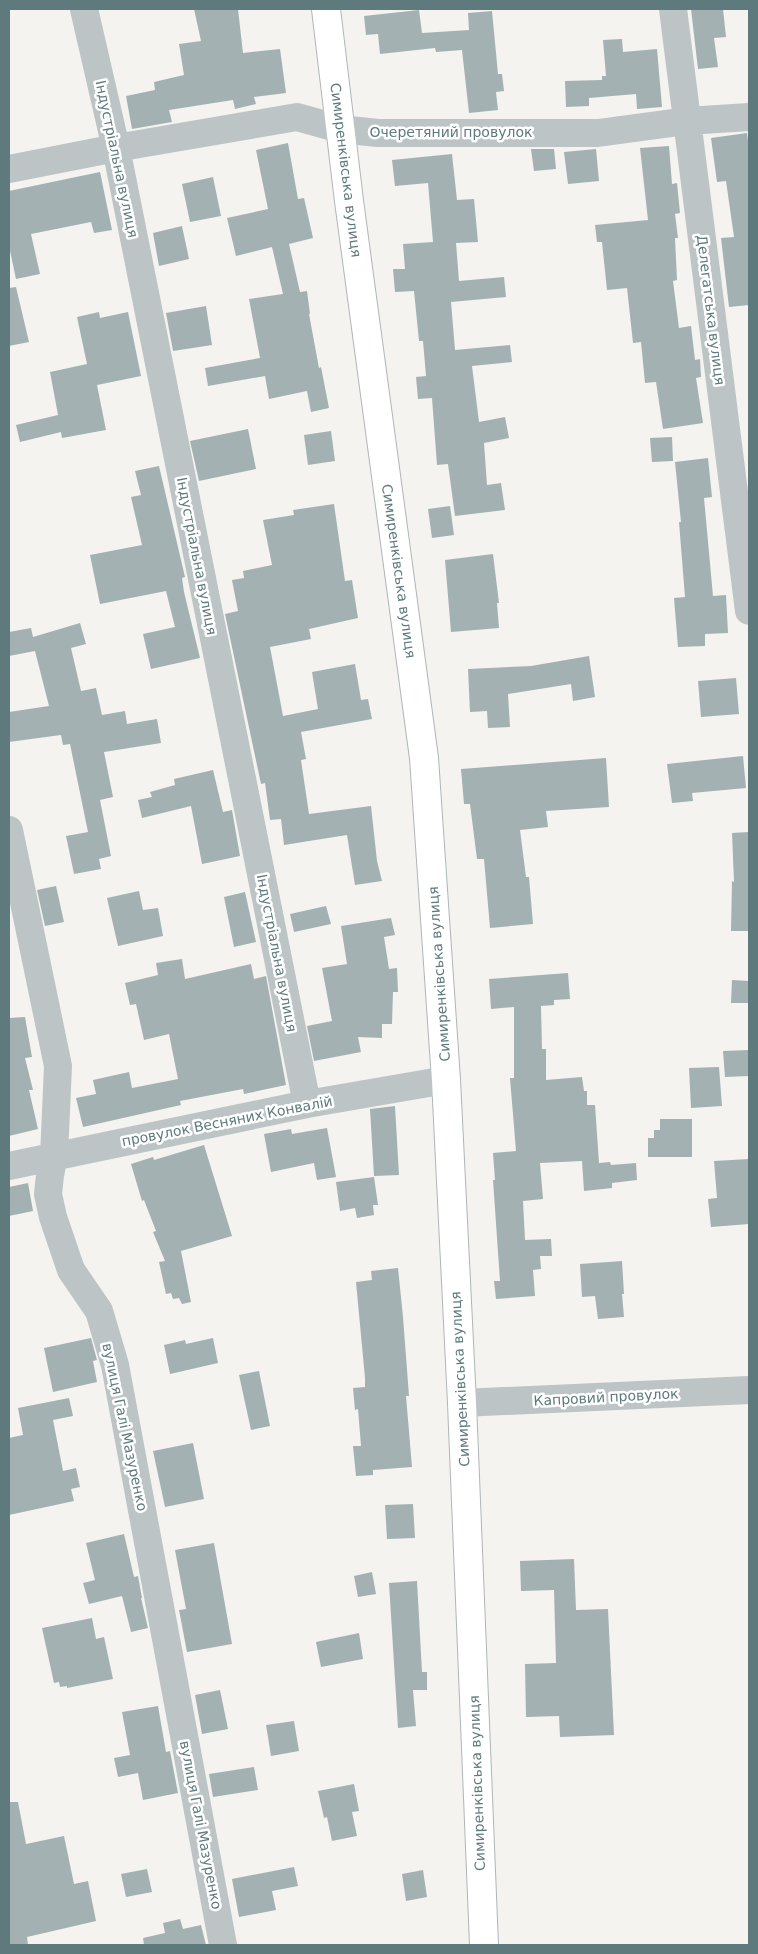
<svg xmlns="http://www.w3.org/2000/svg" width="758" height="1954" font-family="'DejaVu Sans',sans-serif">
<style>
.building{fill:#a3b1b2}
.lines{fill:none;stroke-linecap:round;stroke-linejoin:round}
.major-casing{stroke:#aeb6b7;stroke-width:30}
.minor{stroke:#bcc4c5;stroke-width:28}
.major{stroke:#fff;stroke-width:28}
.labels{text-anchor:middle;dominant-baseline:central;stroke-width:5;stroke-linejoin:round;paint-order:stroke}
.street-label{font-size:14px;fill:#5e7a7c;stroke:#fff}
</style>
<rect width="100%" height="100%" fill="#f4f3f0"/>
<path class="building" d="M 194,9 L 238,9 L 243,53 L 280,49 L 286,93 L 254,97 L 256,104 L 235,109 L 233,100 L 169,110 L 172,122 L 132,129 L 126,96 L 155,90 L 154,82 L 184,75 L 179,44 L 201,41 Z
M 691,9 L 723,9 L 726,37 L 714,38 L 718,67 L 698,69 Z
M 419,10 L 422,33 L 469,30 L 468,13 L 492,11 L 498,74 L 502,74 L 504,91 L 496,92 L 498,110 L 469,113 L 462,50 L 436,52 L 435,48 L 380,54 L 378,34 L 366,35 L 364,16 Z
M 622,39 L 623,52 L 657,49 L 662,107 L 637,109 L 636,94 L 589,98 L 589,106 L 566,107 L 565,81 L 602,80 L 602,76 L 606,76 L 603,40 Z
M 747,133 L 749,149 L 749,305 L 729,307 L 721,238 L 734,237 L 726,181 L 717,182 L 711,138 Z
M 288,143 L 298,199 L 304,198 L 313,238 L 289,244 L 300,292 L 307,291 L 310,314 L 309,314 L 319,368 L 321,367 L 329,408 L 311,412 L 307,391 L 269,399 L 265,376 L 208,386 L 205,368 L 260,358 L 249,299 L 283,294 L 272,247 L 236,256 L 227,218 L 268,209 L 256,150 Z
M 669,146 L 672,184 L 677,183 L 680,213 L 675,214 L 678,238 L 675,238 L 677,280 L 673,281 L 679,328 L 691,326 L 695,360 L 700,359 L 701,377 L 696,378 L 703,423 L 663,429 L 656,382 L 645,383 L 641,342 L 633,343 L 627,288 L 607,290 L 602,242 L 597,242 L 595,225 L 648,220 L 640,148 Z
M 531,149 L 554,149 L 556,169 L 534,171 Z
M 596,149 L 599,181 L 568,184 L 564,152 Z
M 452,154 L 457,200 L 474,199 L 478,242 L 456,243 L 459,281 L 504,277 L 506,297 L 451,302 L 455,350 L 510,345 L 512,362 L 472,366 L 479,422 L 505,417 L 509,438 L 484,443 L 487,485 L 501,483 L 505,510 L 455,516 L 448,464 L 437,465 L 432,398 L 418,399 L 416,377 L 426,376 L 423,341 L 419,341 L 414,291 L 395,292 L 393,269 L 405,269 L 403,244 L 433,242 L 428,183 L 395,186 L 392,160 Z
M 100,172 L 112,230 L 94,233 L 91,222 L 31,234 L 40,274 L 16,279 L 9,246 L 9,191 Z
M 213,177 L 221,216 L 190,222 L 182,184 Z
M 182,226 L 189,259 L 159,266 L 153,233 Z
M 16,287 L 29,342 L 9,346 L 9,288 Z
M 206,306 L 212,345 L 173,351 L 166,313 Z
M 99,312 L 100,318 L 128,312 L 141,376 L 97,385 L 106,430 L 62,438 L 61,432 L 20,442 L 16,425 L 58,415 L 50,372 L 87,364 L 77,317 Z
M 248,429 L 256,469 L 199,481 L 190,441 Z
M 331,431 L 335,461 L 308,465 L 304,435 Z
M 672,437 L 673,461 L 652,462 L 650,438 Z
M 708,458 L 712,497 L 704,498 L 713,596 L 726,595 L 728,633 L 705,634 L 705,646 L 678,647 L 674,598 L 685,597 L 679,522 L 681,522 L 675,462 Z
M 159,466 L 185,577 L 182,578 L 184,592 L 200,658 L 151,669 L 143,634 L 175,627 L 166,591 L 100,604 L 90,555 L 142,545 L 131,497 L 141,495 L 135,471 Z
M 334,504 L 345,581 L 352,580 L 358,618 L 309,629 L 311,639 L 270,647 L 283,716 L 318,709 L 312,672 L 355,664 L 361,700 L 368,699 L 372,719 L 301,732 L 306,759 L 301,760 L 309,814 L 371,806 L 377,861 L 382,881 L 355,885 L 347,835 L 284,845 L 281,819 L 270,820 L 265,783 L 261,784 L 225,614 L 238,611 L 232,580 L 244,578 L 243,571 L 272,565 L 263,520 L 294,515 L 293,510 Z
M 450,506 L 454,535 L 432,538 L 428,509 Z
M 493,554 L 499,603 L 497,603 L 499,628 L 451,632 L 445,560 Z
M 80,623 L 86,644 L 71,648 L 81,691 L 96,688 L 102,715 L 125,711 L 127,724 L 157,719 L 161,743 L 104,752 L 113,797 L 100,800 L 111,856 L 99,859 L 101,869 L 74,874 L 66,836 L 88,832 L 70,744 L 63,745 L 61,735 L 9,742 L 9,712 L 49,706 L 35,651 L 9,656 L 9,632 L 31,628 L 33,637 Z
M 589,656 L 595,697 L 573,701 L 571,684 L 508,694 L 510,727 L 488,728 L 487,711 L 470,712 L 468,669 L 531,666 Z
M 736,678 L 739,714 L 701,717 L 698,681 Z
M 743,756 L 746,788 L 692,793 L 693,801 L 672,803 L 667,764 Z
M 606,758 L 609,807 L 546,811 L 548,827 L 520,830 L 526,877 L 529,877 L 533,924 L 490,928 L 484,859 L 477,859 L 470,804 L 464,804 L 461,769 Z
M 213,770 L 223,812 L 232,810 L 240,856 L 202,864 L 191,806 L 142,818 L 138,800 L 152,797 L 150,792 L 175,785 L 174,779 Z
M 749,832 L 749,931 L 731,931 L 732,881 L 734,882 L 732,833 Z
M 56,886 L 64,922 L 45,926 L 37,890 Z
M 139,891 L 143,910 L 158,908 L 163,936 L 118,946 L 107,898 Z
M 245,892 L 256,942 L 234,947 L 224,897 Z
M 326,906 L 331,924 L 294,932 L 290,914 Z
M 391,918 L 395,935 L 384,937 L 389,969 L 397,968 L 398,992 L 393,992 L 392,1024 L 382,1024 L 382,1038 L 358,1037 L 361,1052 L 314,1061 L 307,1026 L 332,1021 L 322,968 L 347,964 L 341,926 Z
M 182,959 L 185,979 L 251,964 L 254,979 L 266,976 L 286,1085 L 244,1094 L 243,1089 L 180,1101 L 181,1105 L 83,1127 L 76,1098 L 96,1094 L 93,1080 L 129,1072 L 132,1088 L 178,1079 L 169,1034 L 144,1040 L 136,1004 L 130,1005 L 125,983 L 158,975 L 156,963 Z
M 568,973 L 570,999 L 554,1000 L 554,1005 L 541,1006 L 542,1049 L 546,1049 L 546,1080 L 582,1077 L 584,1091 L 587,1091 L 587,1105 L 595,1105 L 599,1163 L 610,1162 L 611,1165 L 636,1163 L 637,1180 L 612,1183 L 612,1188 L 584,1191 L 582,1161 L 540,1163 L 543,1199 L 523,1201 L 525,1240 L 551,1239 L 552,1256 L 540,1256 L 541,1269 L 533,1270 L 535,1296 L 496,1299 L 494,1281 L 500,1281 L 493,1180 L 495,1180 L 493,1153 L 516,1151 L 510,1078 L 514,1078 L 514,1007 L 491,1009 L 489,979 Z
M 732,980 L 749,981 L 749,1003 L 731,1003 Z
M 25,1017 L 32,1057 L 25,1058 L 33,1090 L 29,1090 L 38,1129 L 9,1136 L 9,1018 Z
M 749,1050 L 749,1076 L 725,1077 L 723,1051 Z
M 719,1067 L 722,1106 L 691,1108 L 689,1068 Z
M 395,1106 L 399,1175 L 374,1176 L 370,1109 Z
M 660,1119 L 692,1119 L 692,1157 L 648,1157 L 648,1138 L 654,1138 L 654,1130 L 660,1130 Z
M 327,1128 L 336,1177 L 317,1180 L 314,1163 L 271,1172 L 264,1134 L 291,1129 L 292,1134 Z
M 204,1145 L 232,1236 L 181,1251 L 191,1302 L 182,1304 L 179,1298 L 173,1299 L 171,1293 L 166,1294 L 159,1262 L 165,1261 L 153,1232 L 156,1231 L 144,1200 L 142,1201 L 131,1164 L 153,1157 L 154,1160 Z
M 749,1159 L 749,1224 L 711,1227 L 708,1199 L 717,1198 L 714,1161 Z
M 374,1177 L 378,1205 L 373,1205 L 374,1215 L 357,1218 L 355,1208 L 340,1211 L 336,1182 Z
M 28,1183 L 33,1211 L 9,1216 L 9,1187 Z
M 622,1261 L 624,1294 L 622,1294 L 624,1317 L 598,1319 L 595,1296 L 582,1297 L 580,1264 Z
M 398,1268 L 403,1317 L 409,1396 L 406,1396 L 412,1467 L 373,1470 L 373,1475 L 356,1476 L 353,1446 L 361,1446 L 358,1409 L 355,1410 L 353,1388 L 365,1387 L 365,1378 L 356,1282 L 372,1280 L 371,1271 Z
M 91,1338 L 97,1360 L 93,1361 L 97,1382 L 53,1392 L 44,1348 Z
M 213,1338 L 218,1363 L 170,1374 L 164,1345 L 185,1340 L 186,1344 Z
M 259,1371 L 270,1426 L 251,1430 L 239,1375 Z
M 69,1398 L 73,1416 L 53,1420 L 63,1471 L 76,1468 L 80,1487 L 71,1489 L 74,1501 L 9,1515 L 9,1438 L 23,1435 L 18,1408 Z
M 193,1443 L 204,1499 L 165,1507 L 153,1451 Z
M 413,1504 L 415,1538 L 387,1539 L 385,1505 Z
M 124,1534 L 134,1577 L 138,1576 L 142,1598 L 141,1598 L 148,1628 L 131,1632 L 122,1596 L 89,1604 L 83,1583 L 95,1580 L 86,1543 Z
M 214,1543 L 232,1644 L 187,1652 L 179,1610 L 186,1609 L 175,1550 Z
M 574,1559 L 576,1610 L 608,1609 L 614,1735 L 560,1737 L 559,1716 L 526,1717 L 525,1664 L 556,1663 L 554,1590 L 521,1591 L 520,1561 Z
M 372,1572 L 376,1594 L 358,1597 L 354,1576 Z
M 417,1581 L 422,1672 L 427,1672 L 427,1690 L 413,1690 L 416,1726 L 398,1728 L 389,1583 Z
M 92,1618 L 96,1639 L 104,1637 L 113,1679 L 67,1688 L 67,1686 L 60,1687 L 59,1682 L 54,1683 L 42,1628 Z
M 359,1633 L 363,1659 L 321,1667 L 316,1642 Z
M 220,1690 L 228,1729 L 202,1734 L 195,1695 Z
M 158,1706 L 166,1752 L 170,1751 L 178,1793 L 143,1800 L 138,1773 L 118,1777 L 114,1758 L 130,1755 L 122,1712 Z
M 294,1721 L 299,1751 L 271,1756 L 266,1725 Z
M 254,1767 L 258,1790 L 213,1797 L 209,1774 Z
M 354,1784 L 359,1811 L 352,1812 L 357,1836 L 332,1841 L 327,1817 L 324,1818 L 318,1791 Z
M 9,1802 L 18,1802 L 26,1844 L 64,1836 L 74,1884 L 88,1881 L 96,1921 L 27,1937 L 28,1945 L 9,1945 Z
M 294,1867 L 298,1886 L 272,1891 L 276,1910 L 239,1917 L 232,1879 Z
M 147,1869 L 152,1892 L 126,1897 L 121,1874 Z
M 423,1870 L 427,1897 L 406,1901 L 402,1874 Z
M 180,1919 L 183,1929 L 201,1925 L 206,1945 L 144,1945 L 143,1938 L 165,1933 L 163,1923 Z"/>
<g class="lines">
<defs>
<path id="major" d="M 326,9 L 349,201 L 424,758 L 446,1080 L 462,1403 L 484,1945"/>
</defs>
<use href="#major" class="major-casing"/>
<path class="minor" d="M 84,9 L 116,148 L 307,1104
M 673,9 L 749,611
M 9,169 L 116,148 L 297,117 L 340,129 L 378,133 L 598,133 L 687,121 L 749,117
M 9,830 L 58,1066 L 54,1156 L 50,1175 L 48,1194 L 53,1217 L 71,1270 L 99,1311 L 115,1365 L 223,1945
M 9,1166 L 307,1104 L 446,1080
M 462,1403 L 749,1390"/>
<use href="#major" class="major"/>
</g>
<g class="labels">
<g class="street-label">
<text x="451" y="132">Очеретяний провулок</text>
<text transform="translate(117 159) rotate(78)">Індустріальна вулиця</text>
<text transform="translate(346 170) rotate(83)">Симиренківська вулиця</text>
<text transform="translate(711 310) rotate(83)">Делегатська вулиця</text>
<text transform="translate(197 556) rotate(79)">Індустріальна вулиця</text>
<text transform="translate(399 571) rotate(82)">Симиренківська вулиця</text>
<text transform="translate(277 953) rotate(79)">Індустріальна вулиця</text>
<text transform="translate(439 974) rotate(-94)">Симиренківська вулиця</text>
<text transform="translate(227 1121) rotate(-11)">провулок Весняних Конвалій</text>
<text transform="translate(460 1379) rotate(-93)">Симиренківська вулиця</text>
<text transform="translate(606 1397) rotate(-3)">Капровий провулок</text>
<text transform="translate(125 1427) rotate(78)">вулиця Галі Мазуренко</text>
<text transform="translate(477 1783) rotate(-92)">Симиренківська вулиця</text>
<text transform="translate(201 1825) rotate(79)">вулиця Галі Мазуренко</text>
</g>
</g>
<rect width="758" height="1954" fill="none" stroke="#5e7a7c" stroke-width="20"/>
</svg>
